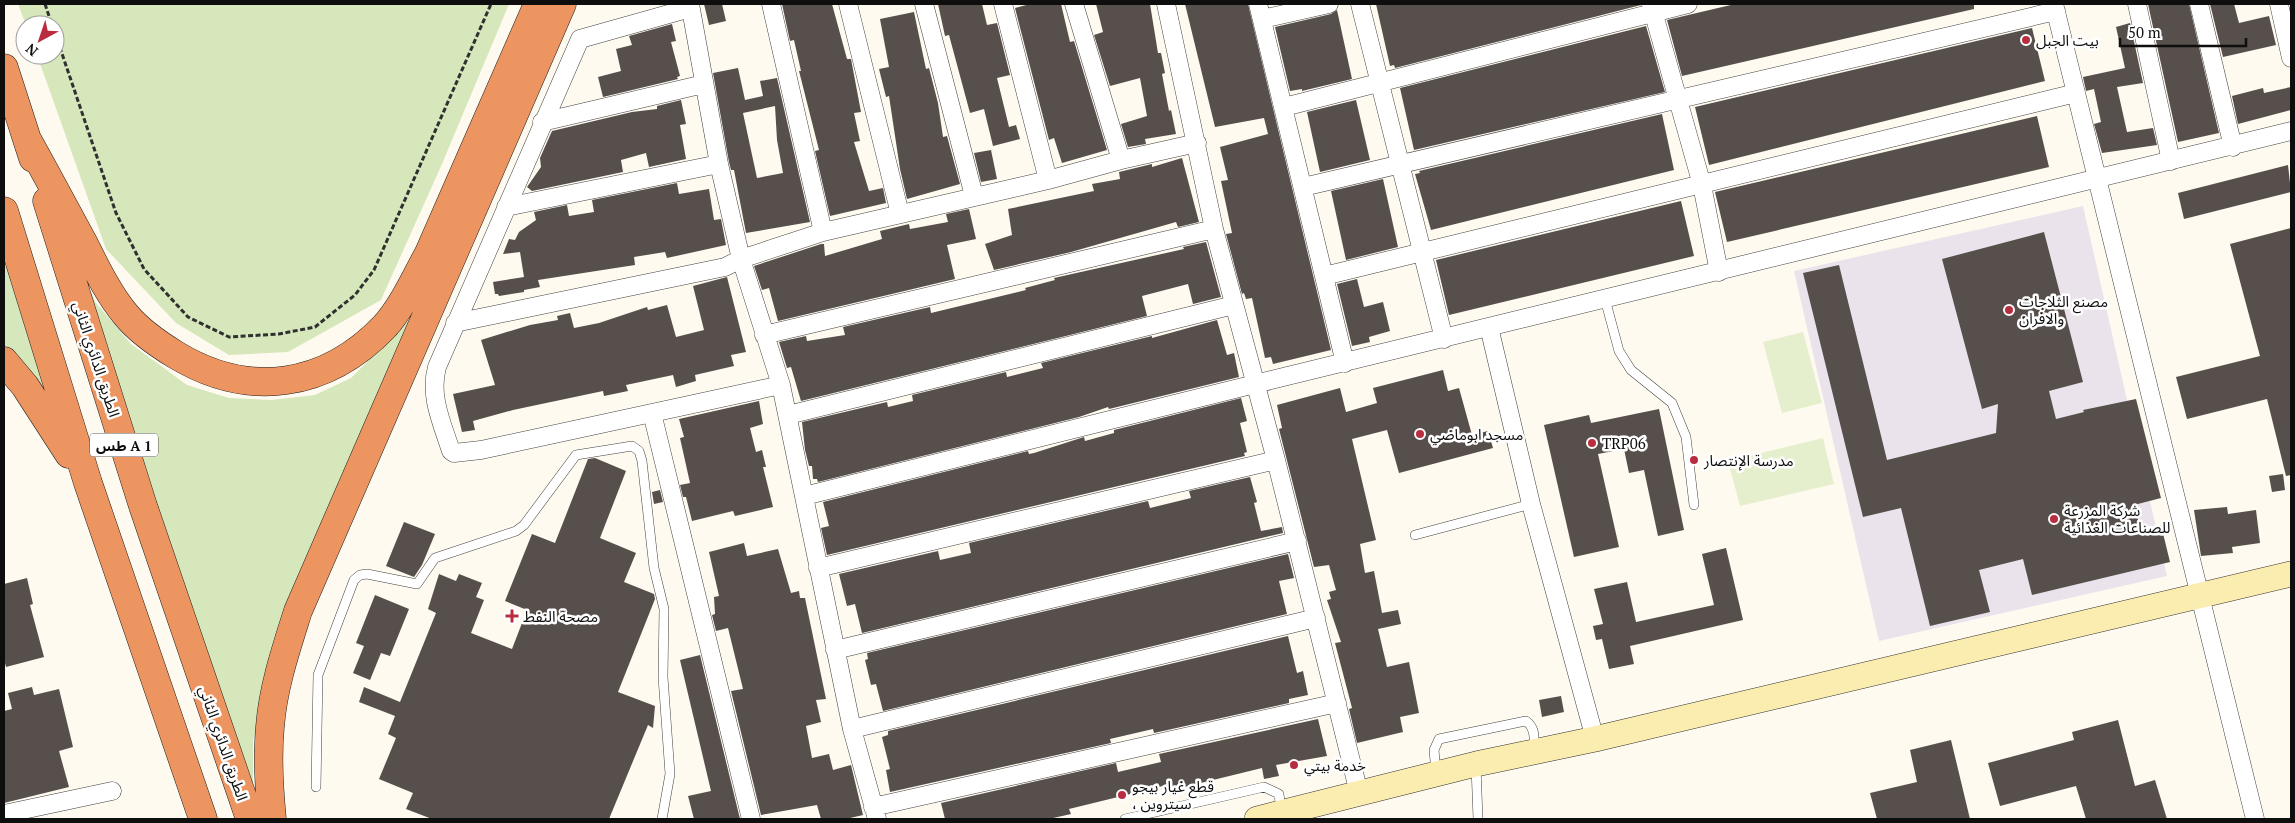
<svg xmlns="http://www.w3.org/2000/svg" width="2295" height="823" font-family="'PT Serif','Noto Sans Arabic',serif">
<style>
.industrial{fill:#ebe3ec}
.green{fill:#d6e7bb}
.pitch{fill:#e6efcd}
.building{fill:#574f4b;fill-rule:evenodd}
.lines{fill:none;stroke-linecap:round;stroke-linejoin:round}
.lane-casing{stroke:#414141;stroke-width:10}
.street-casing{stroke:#414141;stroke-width:19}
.secondary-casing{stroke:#303030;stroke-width:26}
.highway-casing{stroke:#1f1f1f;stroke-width:29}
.path{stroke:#303030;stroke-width:3;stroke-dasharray:5 2.5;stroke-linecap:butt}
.lane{stroke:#fff;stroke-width:9}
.street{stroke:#fff;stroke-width:18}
.secondary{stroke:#fbecaf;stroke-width:25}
.highway{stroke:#ed9560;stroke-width:28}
.poi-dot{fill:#b82d3f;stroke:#fff;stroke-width:2}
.labels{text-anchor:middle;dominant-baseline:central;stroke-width:5;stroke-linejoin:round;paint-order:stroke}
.shield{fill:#fff;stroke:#565656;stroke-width:1}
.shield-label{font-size:14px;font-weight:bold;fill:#0e0e0e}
.poi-label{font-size:15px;fill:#0e0e0e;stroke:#fff;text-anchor:start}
.street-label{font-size:15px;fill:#0e0e0e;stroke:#fff}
</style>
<rect width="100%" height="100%" fill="#fefaf0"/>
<path class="industrial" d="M 2083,206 L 2167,576 L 1879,641 L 1794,271 Z"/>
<path class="green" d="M 18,4 L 509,4 L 442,164 L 381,300 L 288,352 L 229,355 L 176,323 L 106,249 L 37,55 L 55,55 L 55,25 L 26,25 Z
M 4,260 L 54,417 L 4,350 Z
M 80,270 L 96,303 L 131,344 L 187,385 L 229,398 L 271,400 L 315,395 L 351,378 L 417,312 L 269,683 L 253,741 L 253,800 Z"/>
<path class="pitch" d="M 1803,332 L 1822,403 L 1782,413 L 1763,342 Z
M 1823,438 L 1834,484 L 1740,506 L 1728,461 Z"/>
<path class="building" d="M 704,4 L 722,4 L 726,21 L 709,25 Z
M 782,4 L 832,4 L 847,59 L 851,59 L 861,112 L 854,113 L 860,141 L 854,142 L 869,191 L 883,188 L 886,203 L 830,216 L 815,151 L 819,150 L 799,71 L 801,71 L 794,40 L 790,41 Z
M 938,4 L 982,4 L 987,25 L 997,23 L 1010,75 L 997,78 L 1009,127 L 1016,125 L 1020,139 L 993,146 L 984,109 L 970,113 L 949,35 L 945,36 Z
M 1030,4 L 1061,4 L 1070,42 L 1074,41 L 1107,150 L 1062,163 L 1054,138 L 1049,140 L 1015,8 Z
M 1096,4 L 1150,4 L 1158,53 L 1161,53 L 1165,73 L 1162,74 L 1169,111 L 1171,110 L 1176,134 L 1145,139 L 1146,144 L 1128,147 L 1121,124 L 1147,116 L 1140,78 L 1110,86 L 1094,35 L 1103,32 Z
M 1185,4 L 1248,4 L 1331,350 L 1273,364 L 1271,357 L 1265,358 L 1252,298 L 1246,299 L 1244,293 L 1242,294 L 1226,234 L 1232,233 L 1221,181 L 1228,180 L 1220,147 L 1268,134 L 1264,118 L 1215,127 Z
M 1376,4 L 1641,4 L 1641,5 L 1395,68 L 1394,65 L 1390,66 Z
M 1735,4 L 1974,4 L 1974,9 L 1682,76 L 1667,20 Z
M 2148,4 L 2189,4 L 2219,133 L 2178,142 Z
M 2210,4 L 2234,4 L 2239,23 L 2269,16 L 2276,45 L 2223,57 Z
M 1337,10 L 1352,79 L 1302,91 L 1302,89 L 1290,91 L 1275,27 L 1331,14 Z
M 914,12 L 926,69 L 929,68 L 938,103 L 943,137 L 947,136 L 960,184 L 907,199 L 900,169 L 889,96 L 886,97 L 879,69 L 889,67 L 880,19 Z
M 2130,23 L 2143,83 L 2117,87 L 2127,132 L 2153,128 L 2157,145 L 2102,153 L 2094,124 L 2101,122 L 2094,89 L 2086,91 L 2083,77 L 2125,68 L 2116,27 Z
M 672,24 L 676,41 L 671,42 L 680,76 L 677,77 L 678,79 L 603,97 L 598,77 L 621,71 L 616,49 L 632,45 L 629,36 Z
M 1646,26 L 1665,92 L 1414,150 L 1400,88 Z
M 2032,28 L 2045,81 L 1709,165 L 1695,107 Z
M 738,68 L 745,100 L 763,96 L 760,81 L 777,78 L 810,222 L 746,233 L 734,170 L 731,170 L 729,162 L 713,73 ZM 775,106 L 777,140 L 783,173 L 757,178 L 743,113 Z
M 2291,87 L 2291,110 L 2238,124 L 2232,96 L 2263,88 L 2264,93 Z
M 681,100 L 686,124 L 680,125 L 686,159 L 649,167 L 646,153 L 621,160 L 623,172 L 532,191 L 527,187 L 541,167 L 540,158 L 552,131 L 632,112 L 657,109 L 657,106 Z
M 1356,100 L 1370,160 L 1320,172 L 1307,112 Z
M 1662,114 L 1674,170 L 1431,230 L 1415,174 L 1420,173 L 1419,171 Z
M 2037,116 L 2049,167 L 1727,242 L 1715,192 Z
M 991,150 L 997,179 L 981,182 L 974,153 Z
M 1182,158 L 1199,222 L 1178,227 L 1176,222 L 1071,252 L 994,270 L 985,244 L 1012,235 L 1008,209 L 1094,191 L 1092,184 L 1120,179 L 1119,172 L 1152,164 L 1152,167 Z
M 2288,165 L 2291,192 L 2184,219 L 2178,193 Z
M 1383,179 L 1398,247 L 1346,260 L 1331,191 Z
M 677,183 L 679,194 L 709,189 L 714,220 L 721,219 L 726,245 L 667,258 L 665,252 L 634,257 L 635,265 L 538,280 L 540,287 L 524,290 L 524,292 L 499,296 L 498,294 L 495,294 L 493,282 L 524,277 L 520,252 L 503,254 L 509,239 L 515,240 L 519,232 L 536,220 L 534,212 L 567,205 L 569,216 L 594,212 L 592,200 Z
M 1681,201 L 1694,256 L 1449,315 L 1436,260 Z
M 969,209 L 976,239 L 947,245 L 955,279 L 778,321 L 769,288 L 762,290 L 754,266 L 821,244 L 824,244 L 825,256 L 882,239 L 880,231 L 909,224 L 910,229 L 948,222 L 946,214 Z
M 2291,228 L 2291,475 L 2286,476 L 2267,399 L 2187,419 L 2176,377 L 2260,356 L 2230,244 Z
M 2044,232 L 2083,382 L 2049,391 L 2056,419 L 2084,412 L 2083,410 L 2136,399 L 2161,498 L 2134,505 L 2141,531 L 2161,525 L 2170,562 L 2032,595 L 2023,559 L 1979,570 L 1990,612 L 1930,626 L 1901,508 L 1863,517 L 1803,273 L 1839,265 L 1887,460 L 1996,433 L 1998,404 L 1982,409 L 1942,259 Z
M 1206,242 L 1221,297 L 1193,304 L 1188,284 L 1142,296 L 1147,316 L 801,401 L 791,367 L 787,368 L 779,342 L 806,336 L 807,341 L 845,335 L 843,327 L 930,307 L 931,313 L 1026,290 L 1025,288 L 1055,280 L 1054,278 L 1184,249 L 1183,247 Z
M 727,277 L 746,352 L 731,355 L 734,366 L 695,375 L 696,381 L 676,387 L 673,375 L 626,385 L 628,391 L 604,396 L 603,391 L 513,410 L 473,421 L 475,430 L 462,432 L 453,394 L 495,385 L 481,340 L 530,325 L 558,320 L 557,316 L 570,313 L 574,328 L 599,323 L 647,307 L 648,310 L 667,305 L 676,337 L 704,330 L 693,286 Z
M 1357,279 L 1364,307 L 1383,302 L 1390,331 L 1369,337 L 1370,342 L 1352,346 L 1337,284 Z
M 1217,320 L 1227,355 L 1234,353 L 1239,377 L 1109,409 L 1108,407 L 1079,417 L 818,482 L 817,479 L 813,479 L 812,466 L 809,466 L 805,450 L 802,422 L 887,402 L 888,407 L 913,401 L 912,395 L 1006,372 L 1007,377 L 1043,368 L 1041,363 L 1152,336 L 1152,338 Z
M 1443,370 L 1448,391 L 1459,388 L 1472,435 L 1488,431 L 1493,448 L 1399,473 L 1387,430 L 1352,439 L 1376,540 L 1360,544 L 1365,573 L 1374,571 L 1382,613 L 1398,610 L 1401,624 L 1378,629 L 1387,667 L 1409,662 L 1419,713 L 1400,717 L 1403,732 L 1357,743 L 1349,709 L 1352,708 L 1335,643 L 1341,642 L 1327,600 L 1331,599 L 1329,592 L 1336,590 L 1329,565 L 1314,567 L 1279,429 L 1282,428 L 1277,405 L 1340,388 L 1346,412 L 1377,403 L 1373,388 Z
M 1241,398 L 1247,421 L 1240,423 L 1247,452 L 1244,453 L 1245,456 L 827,555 L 821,528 L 829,526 L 823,502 L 1028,451 L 1029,454 L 1034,453 L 1084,437 L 1085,441 L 1114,433 L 1114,430 Z
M 759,401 L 763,424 L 750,428 L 756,452 L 762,450 L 766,467 L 763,467 L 773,507 L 735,516 L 733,511 L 692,521 L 686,497 L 683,497 L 680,485 L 690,483 L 680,438 L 684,437 L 679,419 Z
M 1659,409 L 1684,530 L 1658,536 L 1644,470 L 1629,473 L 1624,449 L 1598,454 L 1619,547 L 1574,557 L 1544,425 L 1589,415 L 1591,423 Z
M 595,458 L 626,471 L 600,538 L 636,553 L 624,582 L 654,594 L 655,599 L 618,692 L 655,706 L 653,728 L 648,725 L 609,819 L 432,819 L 406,809 L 413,793 L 379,779 L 396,738 L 388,734 L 395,716 L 359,702 L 364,687 L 400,702 L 436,613 L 428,609 L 439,574 L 456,581 L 459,574 L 482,583 L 476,597 L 484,600 L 471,633 L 512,649 L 527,610 L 505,601 L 532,534 L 555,543 L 588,459 Z
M 2283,474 L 2285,490 L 2272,492 L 2269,476 Z
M 1250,477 L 1257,502 L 1254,503 L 1261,531 L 1282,527 L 1283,533 L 862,633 L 855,604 L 847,606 L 839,574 L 938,551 L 940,560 L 971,553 L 969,543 L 1148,501 L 1150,508 L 1191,498 L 1189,491 Z
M 660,490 L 663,502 L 654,504 L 652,492 Z
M 2227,507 L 2228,514 L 2256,510 L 2260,543 L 2232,547 L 2233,553 L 2201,556 L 2194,510 Z
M 404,522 L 435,534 L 422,565 L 414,577 L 386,566 Z
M 744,543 L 747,556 L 778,549 L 791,593 L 799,591 L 800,598 L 805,598 L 826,699 L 816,700 L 821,722 L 806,726 L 812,758 L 829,754 L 833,770 L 851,765 L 863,815 L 846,819 L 821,819 L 817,805 L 761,815 L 731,691 L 743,689 L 728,628 L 716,631 L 712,615 L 715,614 L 714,597 L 719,596 L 709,552 Z
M 1726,548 L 1743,620 L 1630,646 L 1634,664 L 1609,669 L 1602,639 L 1596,640 L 1593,626 L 1603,624 L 1594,589 L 1627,582 L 1636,622 L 1714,605 L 1702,554 Z
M 1288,554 L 1294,578 L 1279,581 L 1287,614 L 883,711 L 876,684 L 871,685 L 865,660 L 868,659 L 867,653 Z
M 27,578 L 33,604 L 30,605 L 44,657 L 6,667 L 4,659 L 4,584 Z
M 375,595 L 409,609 L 390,656 L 381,653 L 370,680 L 353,673 L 364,646 L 356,643 Z
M 1288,636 L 1297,673 L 1303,671 L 1308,695 L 1289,699 L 1289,703 L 1154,733 L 1153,729 L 1110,739 L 1111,743 L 890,792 L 886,770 L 890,769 L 882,737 L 888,735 L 888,731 Z
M 700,655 L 740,819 L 694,819 L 688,796 L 711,791 L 680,660 Z
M 32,687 L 34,695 L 59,689 L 73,747 L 59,751 L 69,787 L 4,803 L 4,711 L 12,709 L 8,693 Z
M 1561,696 L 1564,712 L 1542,717 L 1539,700 Z
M 1318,719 L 1327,756 L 1276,765 L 1279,776 L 1264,779 L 1262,768 L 1168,791 L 1167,785 L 1069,809 L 1071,814 L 1049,819 L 945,819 L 941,803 L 1116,763 L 1118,772 L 1161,762 L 1159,754 Z
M 2118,720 L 2135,786 L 2155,780 L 2167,819 L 2086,819 L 2076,786 L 2000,806 L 1988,763 L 2074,740 L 2072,732 Z
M 1951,740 L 1970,819 L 1877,819 L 1870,793 L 1917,782 L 1910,750 Z"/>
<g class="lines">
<defs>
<path id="lane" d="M 1605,299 L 1619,351 L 1631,370 L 1672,403 L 1686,437 L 1694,505
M 1415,535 L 1531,504
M 1476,766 L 1478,819
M 1436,772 L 1434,750 L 1439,739 L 1526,721 C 1536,728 1534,739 1534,751
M 316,787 L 318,675 L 354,580 L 360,575 L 367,574 L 417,584 L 435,558 L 516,531 L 524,525 L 576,455 L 632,446 L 639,451 L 642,461 L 654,568 L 664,609 L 663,677 L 670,774 L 662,819
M 1125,819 L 1264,787 L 1279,794 L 1281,810"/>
<path id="street" d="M 690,4 L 719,164 L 741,259 L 781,385 L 852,729 L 877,819
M 771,4 L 823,232
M 848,4 L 900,214
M 924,4 L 974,196
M 1003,4 L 1048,180
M 1074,4 L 1121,160
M 1166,4 L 1214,229 L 1276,460 L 1359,793
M 1258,4 L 1345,363
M 1360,4 L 1444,339
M 1651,4 L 1702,185 L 1719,272
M 2054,4 L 2255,819
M 2137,4 L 2171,161
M 2199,4 L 2233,147
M 2279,4 L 2291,58
M 690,8 L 580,39 L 437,367 C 429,396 442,423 451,451 L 454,453 L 481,450 L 781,385
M 1262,19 L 1329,4
M 1284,107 L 1688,4
M 542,122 L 704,84
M 1303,187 L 2056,11
M 506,207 L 719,164
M 1324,276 L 2076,93
M 455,323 L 725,267 L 741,259 L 823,232 L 1048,180 L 1121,160 L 1197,143
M 1489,327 L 1531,504 L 1595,739
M 764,335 L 1214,229
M 652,413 L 751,819
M 788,415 L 1234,305
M 804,496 L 1255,384 L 2291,131
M 818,568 L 1276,460
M 835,650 L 1297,541
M 852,729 L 1316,618
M 873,807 L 1337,703
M 4,814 L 112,791"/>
<path id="secondary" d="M 1257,819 L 1476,764 L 1595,739 L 2291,574"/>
<path id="highway" d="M 4,68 L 33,158
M 28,141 C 47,175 65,209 84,244 C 96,268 109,295 126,315 C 140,332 158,344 176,355 C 249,399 326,388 385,326 C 403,306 415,278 428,255 L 538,4
M 47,201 L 143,506 L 250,819
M 4,211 L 88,483 L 203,819
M 4,361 L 25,386 L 69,454
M 272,819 C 269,788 267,758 270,727 C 273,687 286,649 298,611 L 562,4"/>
</defs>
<use href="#lane" class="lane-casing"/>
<use href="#street" class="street-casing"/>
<use href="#secondary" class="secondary-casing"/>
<use href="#highway" class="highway-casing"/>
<path class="path" d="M 45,4 L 52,25
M 55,33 L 116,213 L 144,269 L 188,317 L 229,337 L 279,334 L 315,327 L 355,295 L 374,270 L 491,4"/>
<use href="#lane" class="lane"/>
<use href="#street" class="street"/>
<use href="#secondary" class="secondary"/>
<use href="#highway" class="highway"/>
</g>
<g class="poi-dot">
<circle cx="2026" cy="40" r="5"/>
<circle cx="2009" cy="310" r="5"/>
<circle cx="1420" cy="434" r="5"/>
<circle cx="1592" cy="443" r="5"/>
<circle cx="1694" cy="460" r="5"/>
<circle cx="2054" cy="519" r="5"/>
<path d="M509.5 608.5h5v5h5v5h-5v5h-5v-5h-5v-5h5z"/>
<circle cx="1294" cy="765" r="5"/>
<circle cx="1122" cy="795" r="5"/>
</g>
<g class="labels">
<rect class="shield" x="90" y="433.5" width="68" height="23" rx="4"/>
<g class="shield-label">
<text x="124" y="445">طس A 1</text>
</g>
<g class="poi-label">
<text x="2036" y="40">بيت الجبل</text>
<text x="2019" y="301">مصنع الثلاجات<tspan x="2019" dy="17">والافران</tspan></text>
<text x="1430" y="434">مسجد ابوماضي</text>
<text x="1602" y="443">TRP06</text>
<text x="1704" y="460">مدرسة الإنتصار</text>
<text x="2064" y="510">شركة المزرعة<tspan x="2064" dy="17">للصناعات الغذائية</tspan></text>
<text x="523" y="616">مصحة النفط</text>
<text x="1304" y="765">خدمة بيتي</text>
<text x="1132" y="786">قطع غيار بيجو<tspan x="1132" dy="17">، سيتروين</tspan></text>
</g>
<g class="street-label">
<text transform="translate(97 359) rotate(72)">الطريق الدائري الثاني</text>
<text transform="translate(224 743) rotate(71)">الطريق الدائري الثاني</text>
</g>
</g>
<rect width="2295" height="823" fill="none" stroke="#0e0e0e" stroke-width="10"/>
<g transform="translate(40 40) rotate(220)"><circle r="24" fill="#ffffff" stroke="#9f9f9f"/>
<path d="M0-4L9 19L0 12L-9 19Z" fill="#b82d3f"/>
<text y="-8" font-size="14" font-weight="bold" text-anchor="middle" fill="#0e0e0e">N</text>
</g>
<path d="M2120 38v8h126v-8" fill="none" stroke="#0e0e0e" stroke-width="2.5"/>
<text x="2128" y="38" font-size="15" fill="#0e0e0e" stroke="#ffffff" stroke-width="4" paint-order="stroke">50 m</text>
</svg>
